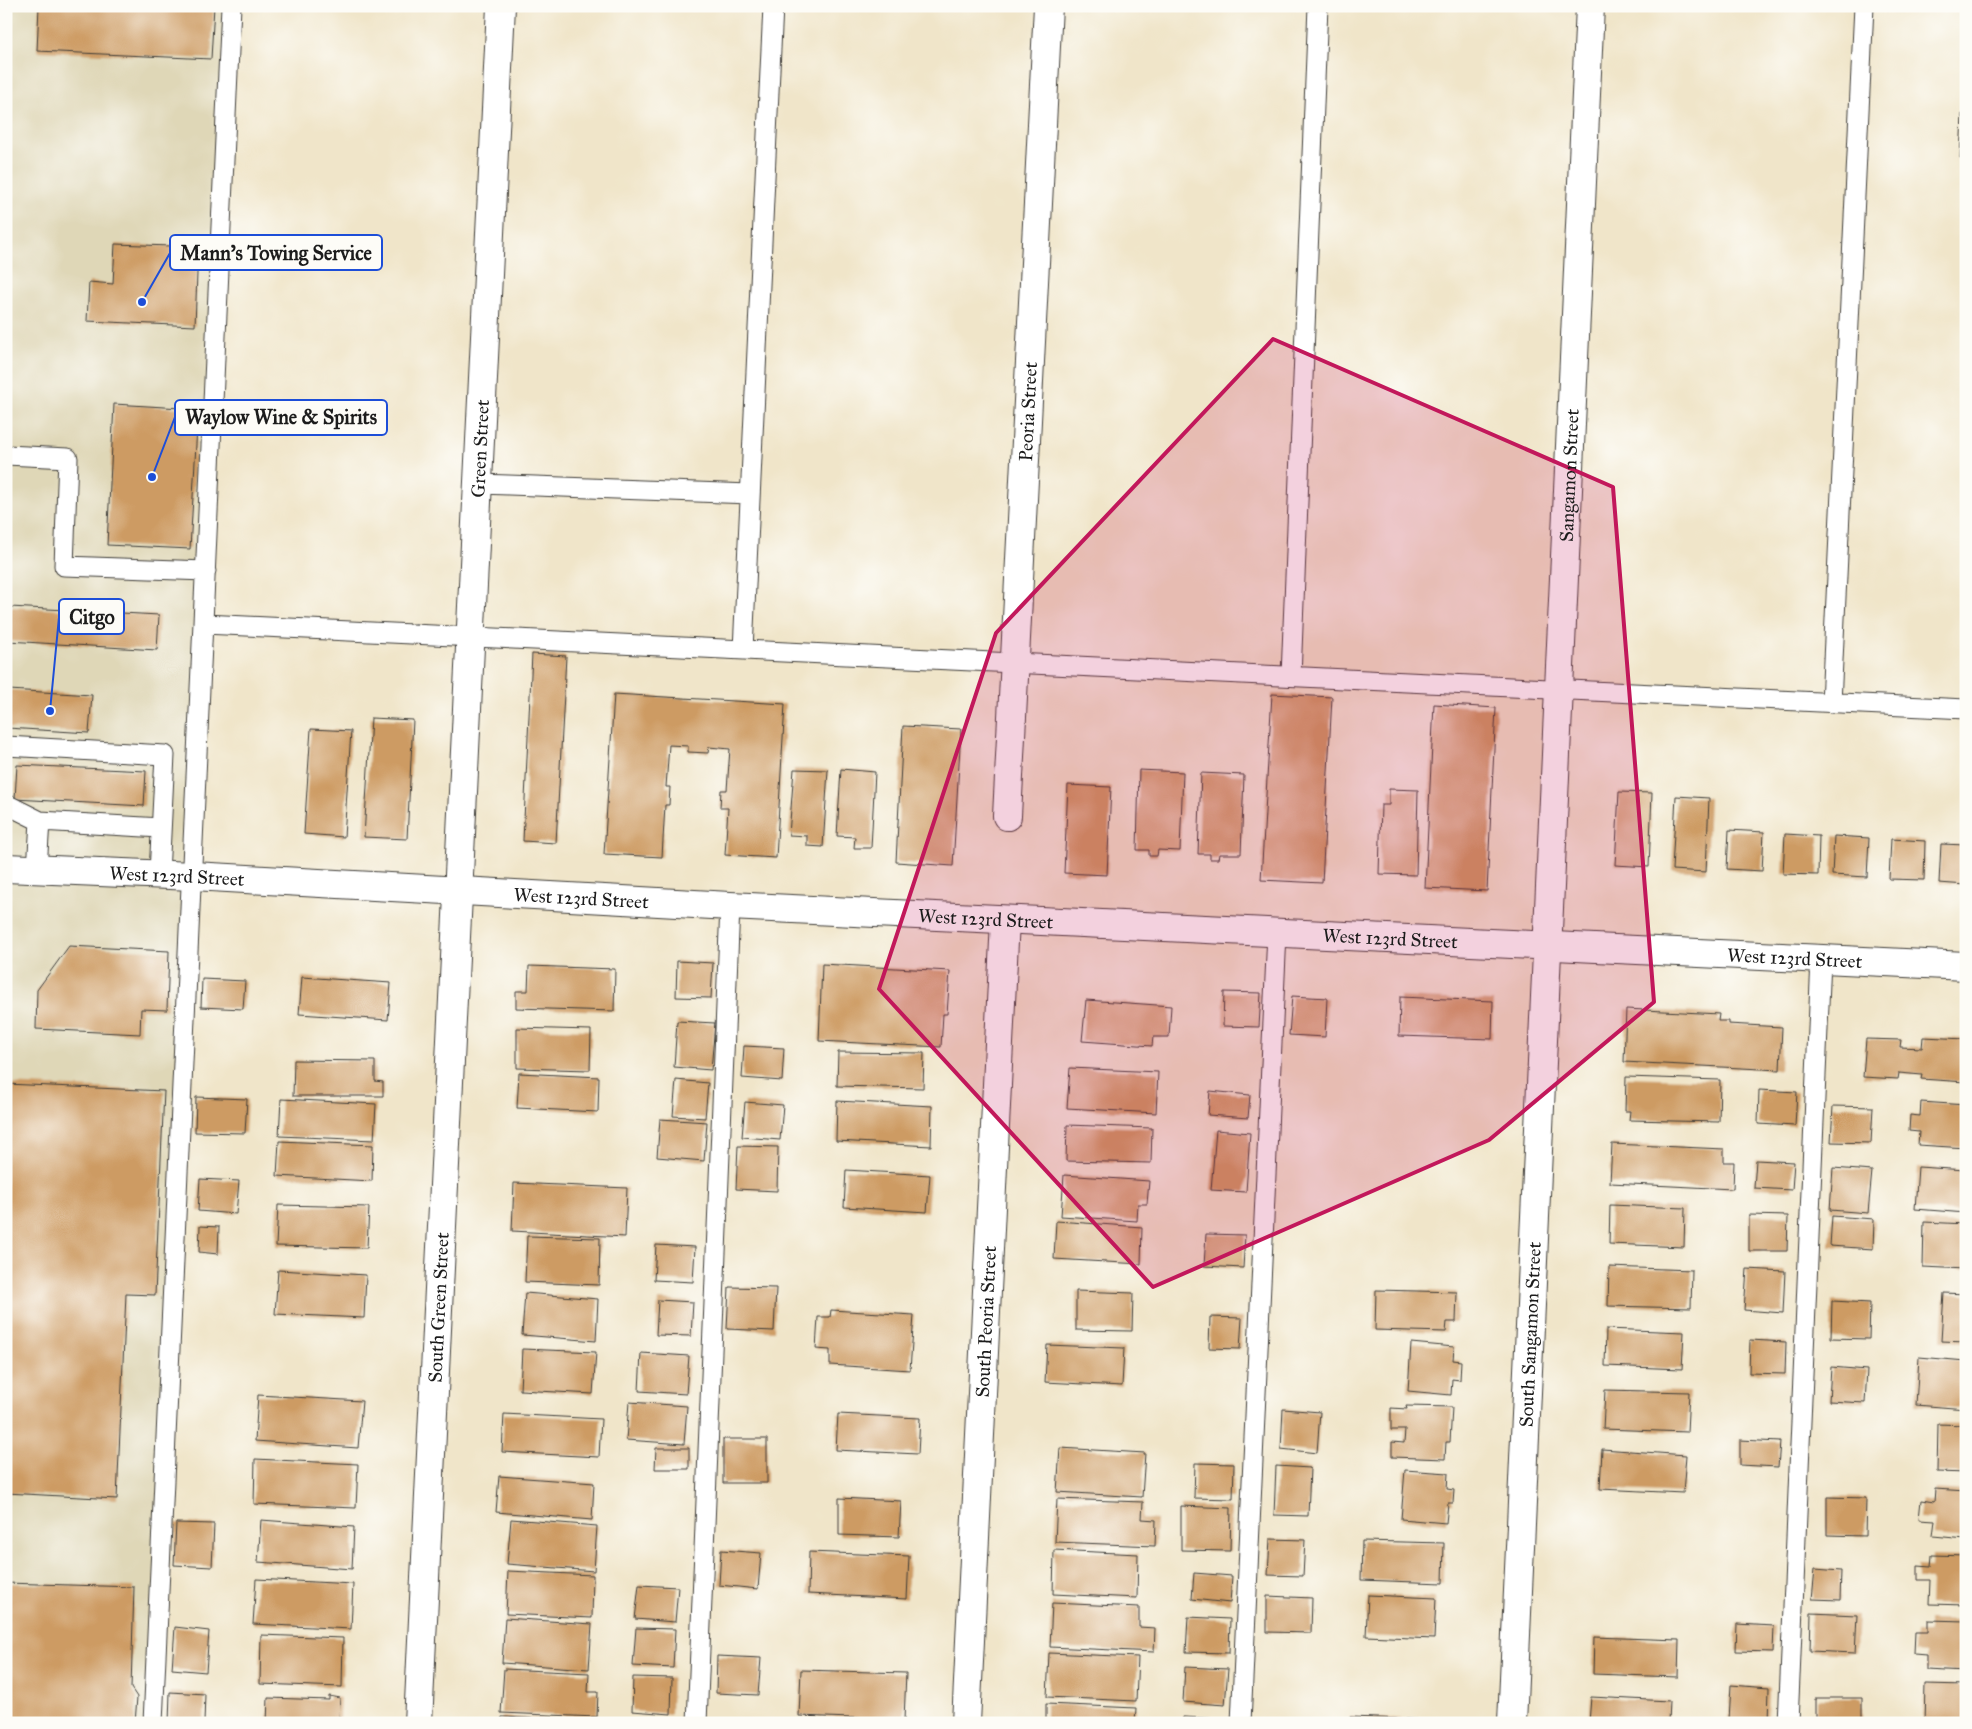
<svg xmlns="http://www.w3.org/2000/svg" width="1972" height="1729" font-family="'IM FELL Great Primer',serif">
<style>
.built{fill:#dfd7b7}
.building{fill:#cd9b63}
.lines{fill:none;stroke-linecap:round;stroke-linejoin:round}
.service-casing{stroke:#3c3a36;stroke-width:21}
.minor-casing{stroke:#3c3a36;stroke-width:30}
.service{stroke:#fff;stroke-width:19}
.minor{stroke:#fff;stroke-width:28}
.marked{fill:#c2185b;fill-opacity:0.2;stroke:#c2185b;stroke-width:4;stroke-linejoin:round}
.labels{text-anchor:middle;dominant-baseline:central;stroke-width:5;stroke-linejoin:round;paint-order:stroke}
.street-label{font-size:19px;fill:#1c1c1c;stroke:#fdfcf7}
.leader{fill:none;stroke:#1d4ed8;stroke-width:2}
.callout-dot{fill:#1d4ed8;stroke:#fdfcf7;stroke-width:2}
.callout{fill:#fdfcf7;stroke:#1d4ed8;stroke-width:2}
.callout-label{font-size:20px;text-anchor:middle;font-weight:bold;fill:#1c1c1c}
</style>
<rect width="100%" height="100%" fill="#fdfcf7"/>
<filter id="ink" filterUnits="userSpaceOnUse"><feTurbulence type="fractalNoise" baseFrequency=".02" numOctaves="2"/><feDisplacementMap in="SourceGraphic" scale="10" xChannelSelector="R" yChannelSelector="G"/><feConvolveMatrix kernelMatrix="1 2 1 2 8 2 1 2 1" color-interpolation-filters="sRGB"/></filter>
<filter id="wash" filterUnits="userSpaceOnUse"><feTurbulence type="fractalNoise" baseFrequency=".0096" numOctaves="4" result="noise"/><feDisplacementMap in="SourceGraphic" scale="20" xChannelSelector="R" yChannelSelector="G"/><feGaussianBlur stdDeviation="1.12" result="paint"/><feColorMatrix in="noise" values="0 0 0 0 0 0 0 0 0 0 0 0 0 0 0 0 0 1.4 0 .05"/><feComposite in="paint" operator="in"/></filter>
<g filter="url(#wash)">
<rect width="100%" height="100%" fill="#f0e5c9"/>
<path class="built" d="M 11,6 L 225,6 L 149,1723 L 6,1723 L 6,118 Z"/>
<g id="blocks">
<path class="building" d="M 39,6 L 214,6 L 211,59 L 37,51 Z
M 1964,71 L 1966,71 L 1966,104 L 1963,104 Z
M 1962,114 L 1966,114 L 1966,159 L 1960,158 Z
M 115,244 L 198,247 L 195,326 L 87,321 L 89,282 L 113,284 Z
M 114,404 L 198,409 L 190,549 L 107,545 Z
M 10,607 L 159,615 L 157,650 L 8,641 Z
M 532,654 L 566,656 L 556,843 L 523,841 Z
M 9,690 L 92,695 L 89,733 L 7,728 Z
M 614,694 L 785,704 L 776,858 L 725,855 L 728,808 L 720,808 L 721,790 L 727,790 L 730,749 L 709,747 L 708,753 L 688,752 L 688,746 L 669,745 L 666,787 L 670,787 L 669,805 L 665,805 L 662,857 L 604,854 Z
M 1272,694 L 1332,697 L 1322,883 L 1261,880 Z
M 1434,704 L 1496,708 L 1487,891 L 1425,888 Z
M 371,718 L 413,720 L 407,839 L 364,837 Z
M 903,726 L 961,729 L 953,866 L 896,862 Z
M 311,729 L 351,731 L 344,837 L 304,834 Z
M 17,765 L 146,771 L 144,806 L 15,799 Z
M 794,769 L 828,770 L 823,847 L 807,846 L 807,836 L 789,835 Z
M 841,769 L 875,772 L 871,848 L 854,848 L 855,837 L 837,836 Z
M 1139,770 L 1183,772 L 1180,851 L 1158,850 L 1157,856 L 1149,856 L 1149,850 L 1137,850 Z
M 1201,773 L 1244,775 L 1241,854 L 1219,854 L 1218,859 L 1210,859 L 1210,854 L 1198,854 Z
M 1068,785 L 1111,787 L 1107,875 L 1064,873 Z
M 1389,789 L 1418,790 L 1416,875 L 1379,874 L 1381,805 L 1389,805 Z
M 1619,792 L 1652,793 L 1649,867 L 1615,865 Z
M 1676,796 L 1709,798 L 1706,872 L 1672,870 Z
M 1729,830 L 1764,832 L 1762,871 L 1727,869 Z
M 1785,834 L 1819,836 L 1818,875 L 1783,874 Z
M 1834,836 L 1869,838 L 1867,877 L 1832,875 Z
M 1891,839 L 1925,841 L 1924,880 L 1889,879 Z
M 1941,844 L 1966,845 L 1966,885 L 1939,883 Z
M 69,946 L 169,951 L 167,1010 L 141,1009 L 140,1034 L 36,1029 L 37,990 Z
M 677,961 L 713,963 L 711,998 L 676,997 Z
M 822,964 L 950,971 L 947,1014 L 943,1014 L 941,1047 L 819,1041 Z
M 529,966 L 615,969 L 614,1011 L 516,1008 L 516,991 L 528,991 Z
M 302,977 L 391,983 L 388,1020 L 299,1014 Z
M 202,979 L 245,981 L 243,1009 L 201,1007 Z
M 1224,992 L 1261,993 L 1259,1027 L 1223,1026 Z
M 1292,996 L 1327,998 L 1325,1037 L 1289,1035 Z
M 1400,997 L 1493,1001 L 1492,1039 L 1399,1036 Z
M 1086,1000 L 1171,1006 L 1169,1037 L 1153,1037 L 1152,1046 L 1082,1041 Z
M 1626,1009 L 1719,1014 L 1718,1021 L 1728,1021 L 1728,1024 L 1782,1027 L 1780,1070 L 1624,1062 Z
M 677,1021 L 715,1023 L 711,1070 L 674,1067 Z
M 517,1028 L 591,1030 L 590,1070 L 517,1068 Z
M 1923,1037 L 1966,1039 L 1966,1082 L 1921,1079 L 1922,1075 L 1899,1073 L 1898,1079 L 1863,1077 L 1866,1039 L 1901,1040 L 1900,1047 L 1922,1048 Z
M 744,1046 L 784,1048 L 782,1081 L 742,1078 Z
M 838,1052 L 924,1053 L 923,1088 L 837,1086 Z
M 294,1060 L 375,1061 L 375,1081 L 383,1082 L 383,1096 L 293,1096 Z
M 1070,1068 L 1158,1072 L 1156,1113 L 1067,1108 Z
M 519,1073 L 599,1077 L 598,1112 L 517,1108 Z
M 1626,1077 L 1720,1080 L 1719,1122 L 1629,1120 L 1630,1111 L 1625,1111 Z
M 676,1080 L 708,1083 L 705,1118 L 673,1116 Z
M 6,1084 L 164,1091 L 155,1295 L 126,1294 L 117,1499 L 6,1493 Z
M 1759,1090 L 1797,1092 L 1795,1126 L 1758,1124 Z
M 1210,1091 L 1250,1095 L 1248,1118 L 1208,1115 Z
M 196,1097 L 247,1099 L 245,1133 L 195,1132 Z
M 281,1099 L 376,1104 L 374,1140 L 279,1136 Z
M 837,1101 L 932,1106 L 931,1146 L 836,1141 Z
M 745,1102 L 783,1105 L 780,1140 L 742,1137 Z
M 1921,1102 L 1966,1105 L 1966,1148 L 1918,1145 L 1919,1132 L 1909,1131 L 1910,1115 L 1920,1116 Z
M 1833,1106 L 1873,1107 L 1871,1143 L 1831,1142 Z
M 660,1119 L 707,1122 L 704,1161 L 657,1157 Z
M 1067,1125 L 1152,1128 L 1151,1163 L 1066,1161 Z
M 1216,1130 L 1250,1133 L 1246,1192 L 1211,1190 Z
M 279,1141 L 373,1145 L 372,1181 L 277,1176 Z
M 1612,1144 L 1724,1149 L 1724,1162 L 1734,1162 L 1733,1189 L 1610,1183 Z
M 738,1146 L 778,1147 L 777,1191 L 736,1189 Z
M 1756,1160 L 1794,1162 L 1792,1190 L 1754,1188 Z
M 1918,1167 L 1966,1170 L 1966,1213 L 1915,1209 Z
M 1833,1168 L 1872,1171 L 1868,1213 L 1830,1210 Z
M 846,1170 L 930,1175 L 927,1212 L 844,1207 Z
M 1064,1175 L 1149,1181 L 1147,1204 L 1138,1204 L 1137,1221 L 1061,1216 Z
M 200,1179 L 239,1181 L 236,1214 L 198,1211 Z
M 514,1183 L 627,1188 L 625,1237 L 512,1231 Z
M 278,1205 L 369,1207 L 367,1248 L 276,1246 Z
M 1610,1205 L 1685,1208 L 1684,1247 L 1609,1244 Z
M 1749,1215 L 1788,1216 L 1787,1251 L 1749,1251 Z
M 1832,1216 L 1874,1219 L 1873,1249 L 1830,1246 Z
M 1056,1221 L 1142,1227 L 1141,1264 L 1054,1259 Z
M 1924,1222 L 1966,1224 L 1966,1269 L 1923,1267 Z
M 200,1226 L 219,1227 L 218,1254 L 199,1252 Z
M 1206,1234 L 1245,1235 L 1243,1268 L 1204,1266 Z
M 527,1236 L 600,1238 L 599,1285 L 525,1282 Z
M 656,1245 L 695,1247 L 693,1282 L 654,1280 Z
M 1609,1267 L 1692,1270 L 1691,1308 L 1608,1306 Z
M 1747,1269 L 1785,1271 L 1783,1313 L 1744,1310 Z
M 278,1270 L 366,1275 L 364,1318 L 275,1314 Z
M 729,1287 L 776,1288 L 774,1331 L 727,1329 Z
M 1376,1290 L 1457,1292 L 1456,1322 L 1447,1322 L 1446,1332 L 1375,1330 Z
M 1076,1291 L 1133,1293 L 1132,1331 L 1076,1330 Z
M 525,1293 L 598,1299 L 596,1341 L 522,1335 Z
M 1944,1293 L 1966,1294 L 1966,1342 L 1941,1341 Z
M 658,1300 L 693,1302 L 691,1336 L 656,1335 Z
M 1832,1301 L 1870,1303 L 1869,1339 L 1831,1338 Z
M 831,1310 L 914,1315 L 910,1370 L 830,1365 L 830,1350 L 816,1349 L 818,1317 L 830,1317 Z
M 1210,1317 L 1242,1318 L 1240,1349 L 1209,1348 Z
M 1606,1329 L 1684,1332 L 1682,1369 L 1605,1366 Z
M 1750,1340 L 1786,1342 L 1785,1374 L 1749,1373 Z
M 1411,1343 L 1454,1347 L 1453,1360 L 1461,1361 L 1460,1380 L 1452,1379 L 1451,1395 L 1408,1391 Z
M 1047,1345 L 1124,1348 L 1122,1386 L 1045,1382 Z
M 522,1349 L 596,1352 L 593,1394 L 520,1390 Z
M 641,1353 L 689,1356 L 686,1394 L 639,1391 Z
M 1919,1357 L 1966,1361 L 1966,1409 L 1916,1405 Z
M 1831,1367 L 1867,1370 L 1865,1403 L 1829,1401 Z
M 1605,1390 L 1689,1392 L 1687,1432 L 1603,1429 Z
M 258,1395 L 362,1401 L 358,1448 L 255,1441 Z
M 629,1402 L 687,1406 L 684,1444 L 626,1440 Z
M 1406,1406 L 1452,1407 L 1450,1442 L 1446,1442 L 1445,1459 L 1392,1457 L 1392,1442 L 1404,1443 L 1405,1430 L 1391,1430 L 1391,1408 L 1407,1409 Z
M 1283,1409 L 1320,1412 L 1317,1453 L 1281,1449 Z
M 504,1414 L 601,1419 L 599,1457 L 502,1452 Z
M 838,1414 L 920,1418 L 918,1454 L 836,1450 Z
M 1938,1424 L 1966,1425 L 1966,1473 L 1937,1472 Z
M 723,1439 L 767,1439 L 767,1483 L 723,1483 Z
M 1740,1440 L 1780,1442 L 1778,1467 L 1740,1465 Z
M 656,1448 L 689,1448 L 689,1469 L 655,1469 Z
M 1060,1448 L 1145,1453 L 1142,1497 L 1057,1492 Z
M 1602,1449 L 1686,1455 L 1683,1493 L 1600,1489 Z
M 255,1459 L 358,1464 L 356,1508 L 254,1504 Z
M 1195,1463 L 1234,1464 L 1233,1499 L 1194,1498 Z
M 1276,1466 L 1310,1468 L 1308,1516 L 1274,1515 Z
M 1405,1470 L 1448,1473 L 1447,1489 L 1454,1490 L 1453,1503 L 1448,1503 L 1446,1523 L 1401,1519 Z
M 499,1476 L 594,1483 L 592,1520 L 496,1512 Z
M 1935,1489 L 1966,1491 L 1966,1539 L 1933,1536 L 1935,1520 L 1919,1519 L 1921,1500 L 1934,1502 Z
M 1827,1497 L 1866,1498 L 1865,1536 L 1827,1535 Z
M 839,1498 L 901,1501 L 899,1537 L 839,1535 Z
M 1057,1499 L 1143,1502 L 1142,1519 L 1156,1520 L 1155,1546 L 1055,1542 Z
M 1181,1506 L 1231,1508 L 1230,1551 L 1181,1550 Z
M 511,1519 L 597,1526 L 594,1571 L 507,1564 Z
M 261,1520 L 354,1527 L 352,1569 L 258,1562 Z
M 176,1523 L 214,1524 L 212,1567 L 174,1565 Z
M 1270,1539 L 1305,1540 L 1303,1576 L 1268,1575 Z
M 1362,1541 L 1444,1543 L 1443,1583 L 1361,1580 Z
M 721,1550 L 761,1553 L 758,1589 L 719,1585 Z
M 1054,1550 L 1138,1554 L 1137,1598 L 1053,1594 Z
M 809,1552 L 909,1556 L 907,1599 L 808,1594 Z
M 1932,1555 L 1966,1556 L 1966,1605 L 1929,1604 L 1930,1580 L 1918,1580 L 1918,1566 L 1931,1567 Z
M 1815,1569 L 1841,1571 L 1840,1600 L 1812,1599 Z
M 508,1571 L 593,1575 L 592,1618 L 506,1614 Z
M 1194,1573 L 1232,1576 L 1230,1603 L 1192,1599 Z
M 256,1579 L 353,1584 L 351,1629 L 253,1624 Z
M 6,1583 L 134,1587 L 131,1688 L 137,1697 L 135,1723 L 6,1723 Z
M 639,1585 L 678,1587 L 675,1622 L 635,1619 Z
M 1368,1595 L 1436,1598 L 1434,1639 L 1366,1636 Z
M 1267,1596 L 1312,1598 L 1311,1633 L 1267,1632 Z
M 1052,1603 L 1139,1607 L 1139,1627 L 1155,1628 L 1154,1652 L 1050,1647 Z
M 1811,1613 L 1857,1615 L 1855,1653 L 1810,1651 Z
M 1188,1617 L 1230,1619 L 1229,1653 L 1186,1652 Z
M 505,1618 L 592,1624 L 589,1669 L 502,1663 Z
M 1928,1620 L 1966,1621 L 1966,1672 L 1926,1670 L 1926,1654 L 1914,1653 L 1915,1632 L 1928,1632 Z
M 1737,1624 L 1774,1626 L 1773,1652 L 1736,1651 Z
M 175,1627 L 209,1631 L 206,1672 L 172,1669 Z
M 636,1628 L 675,1629 L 673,1668 L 633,1666 Z
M 261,1635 L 343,1638 L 342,1687 L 260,1684 Z
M 1594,1637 L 1679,1640 L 1678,1677 L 1593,1674 Z
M 1049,1653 L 1138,1657 L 1136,1701 L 1047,1697 Z
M 717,1656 L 761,1658 L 758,1695 L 716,1693 Z
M 1185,1667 L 1228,1669 L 1225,1705 L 1183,1702 Z
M 504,1669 L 589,1673 L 588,1692 L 598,1692 L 597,1717 L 501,1713 Z
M 801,1670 L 906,1673 L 904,1720 L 799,1716 Z
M 633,1677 L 672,1678 L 671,1714 L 632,1711 Z
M 1925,1684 L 1966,1685 L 1966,1723 L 1924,1723 Z
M 1731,1685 L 1769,1688 L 1768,1722 L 1729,1720 Z
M 170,1692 L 205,1694 L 204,1723 L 169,1723 Z
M 329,1696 L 340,1698 L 339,1723 L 267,1723 L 268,1698 L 329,1700 Z
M 1591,1697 L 1669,1701 L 1668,1723 L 1589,1723 Z
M 1816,1698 L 1862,1698 L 1862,1723 L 1816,1723 Z
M 1046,1704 L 1136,1708 L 1135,1723 L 1046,1723 Z
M 502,1717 L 590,1721 L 590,1723 L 501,1723 Z
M 1183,1717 L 1222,1719 L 1222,1723 L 1183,1723 Z
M 1350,1717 L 1431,1720 L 1430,1723 L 1350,1723 Z"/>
</g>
</g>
<g filter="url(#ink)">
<use href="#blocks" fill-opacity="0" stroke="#3c3a36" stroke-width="1"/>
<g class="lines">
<defs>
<path id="service" d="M 6,455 L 68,458 L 64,566 L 206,571
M 479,484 L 750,494
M 204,624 L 1966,709
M 743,650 L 773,6
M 1291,676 L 1318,6
M 1831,703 L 1864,6
M 6,746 L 165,755 L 159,874
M 6,804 L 40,821 L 161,828
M 37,869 L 40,821
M 153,1723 L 231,6
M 697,1723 L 730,906
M 1241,1723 L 1277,933
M 1788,1723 L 1821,959"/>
<g id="minor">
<path id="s1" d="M 1007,816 L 1048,6"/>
<path id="s2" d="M 6,868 L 193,876 L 730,906 L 1966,966"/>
<path id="s3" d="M 418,1723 L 501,6"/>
<path id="s4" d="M 966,1723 L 1005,920"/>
<path id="s5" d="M 1512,1723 L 1590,6"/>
</g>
</defs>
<use href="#service" class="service-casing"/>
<use href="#minor" class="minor-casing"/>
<use href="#service" class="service"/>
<use href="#minor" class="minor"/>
</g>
</g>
<path class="marked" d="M 1273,339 L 1613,487 L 1654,1002 L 1489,1140 L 1153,1287 L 879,989 L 996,633 Z"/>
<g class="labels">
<g class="street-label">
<text stroke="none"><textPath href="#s1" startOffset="405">Peoria Street</textPath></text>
<text stroke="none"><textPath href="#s3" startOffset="1276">Green Street</textPath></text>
<text stroke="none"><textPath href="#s5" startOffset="1249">Sangamon Street</textPath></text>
<text stroke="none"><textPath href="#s2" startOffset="171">West 123rd Street</textPath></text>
<text stroke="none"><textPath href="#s2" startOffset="576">West 123rd Street</textPath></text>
<text stroke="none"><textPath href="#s2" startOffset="981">West 123rd Street</textPath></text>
<text stroke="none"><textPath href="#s2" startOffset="1386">West 123rd Street</textPath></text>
<text stroke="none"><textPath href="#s2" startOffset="1791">West 123rd Street</textPath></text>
<text stroke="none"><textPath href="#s3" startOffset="416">South Green Street</textPath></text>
<text stroke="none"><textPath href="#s4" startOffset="402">South Peoria Street</textPath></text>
<text stroke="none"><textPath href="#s5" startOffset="389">South Sangamon Street</textPath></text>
</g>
</g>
<path class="leader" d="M142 302L170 253M152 477L175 417M50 711L59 617"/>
<g class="callout-dot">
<circle cx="142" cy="302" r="5"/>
<circle cx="152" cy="477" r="5"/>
<circle cx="50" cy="711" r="5"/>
</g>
<g class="callout">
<rect x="170" y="235" width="212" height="35" rx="5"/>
<rect x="175" y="400" width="212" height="35" rx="5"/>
<rect x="59" y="599" width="65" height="35" rx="5"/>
</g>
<g class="callout-label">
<text x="276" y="260">Mann's Towing Service</text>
<text x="281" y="424">Waylow Wine &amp; Spirits</text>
<text x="92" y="624">Citgo</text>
</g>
<rect width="1972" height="1729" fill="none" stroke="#fdfcf7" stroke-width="25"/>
</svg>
